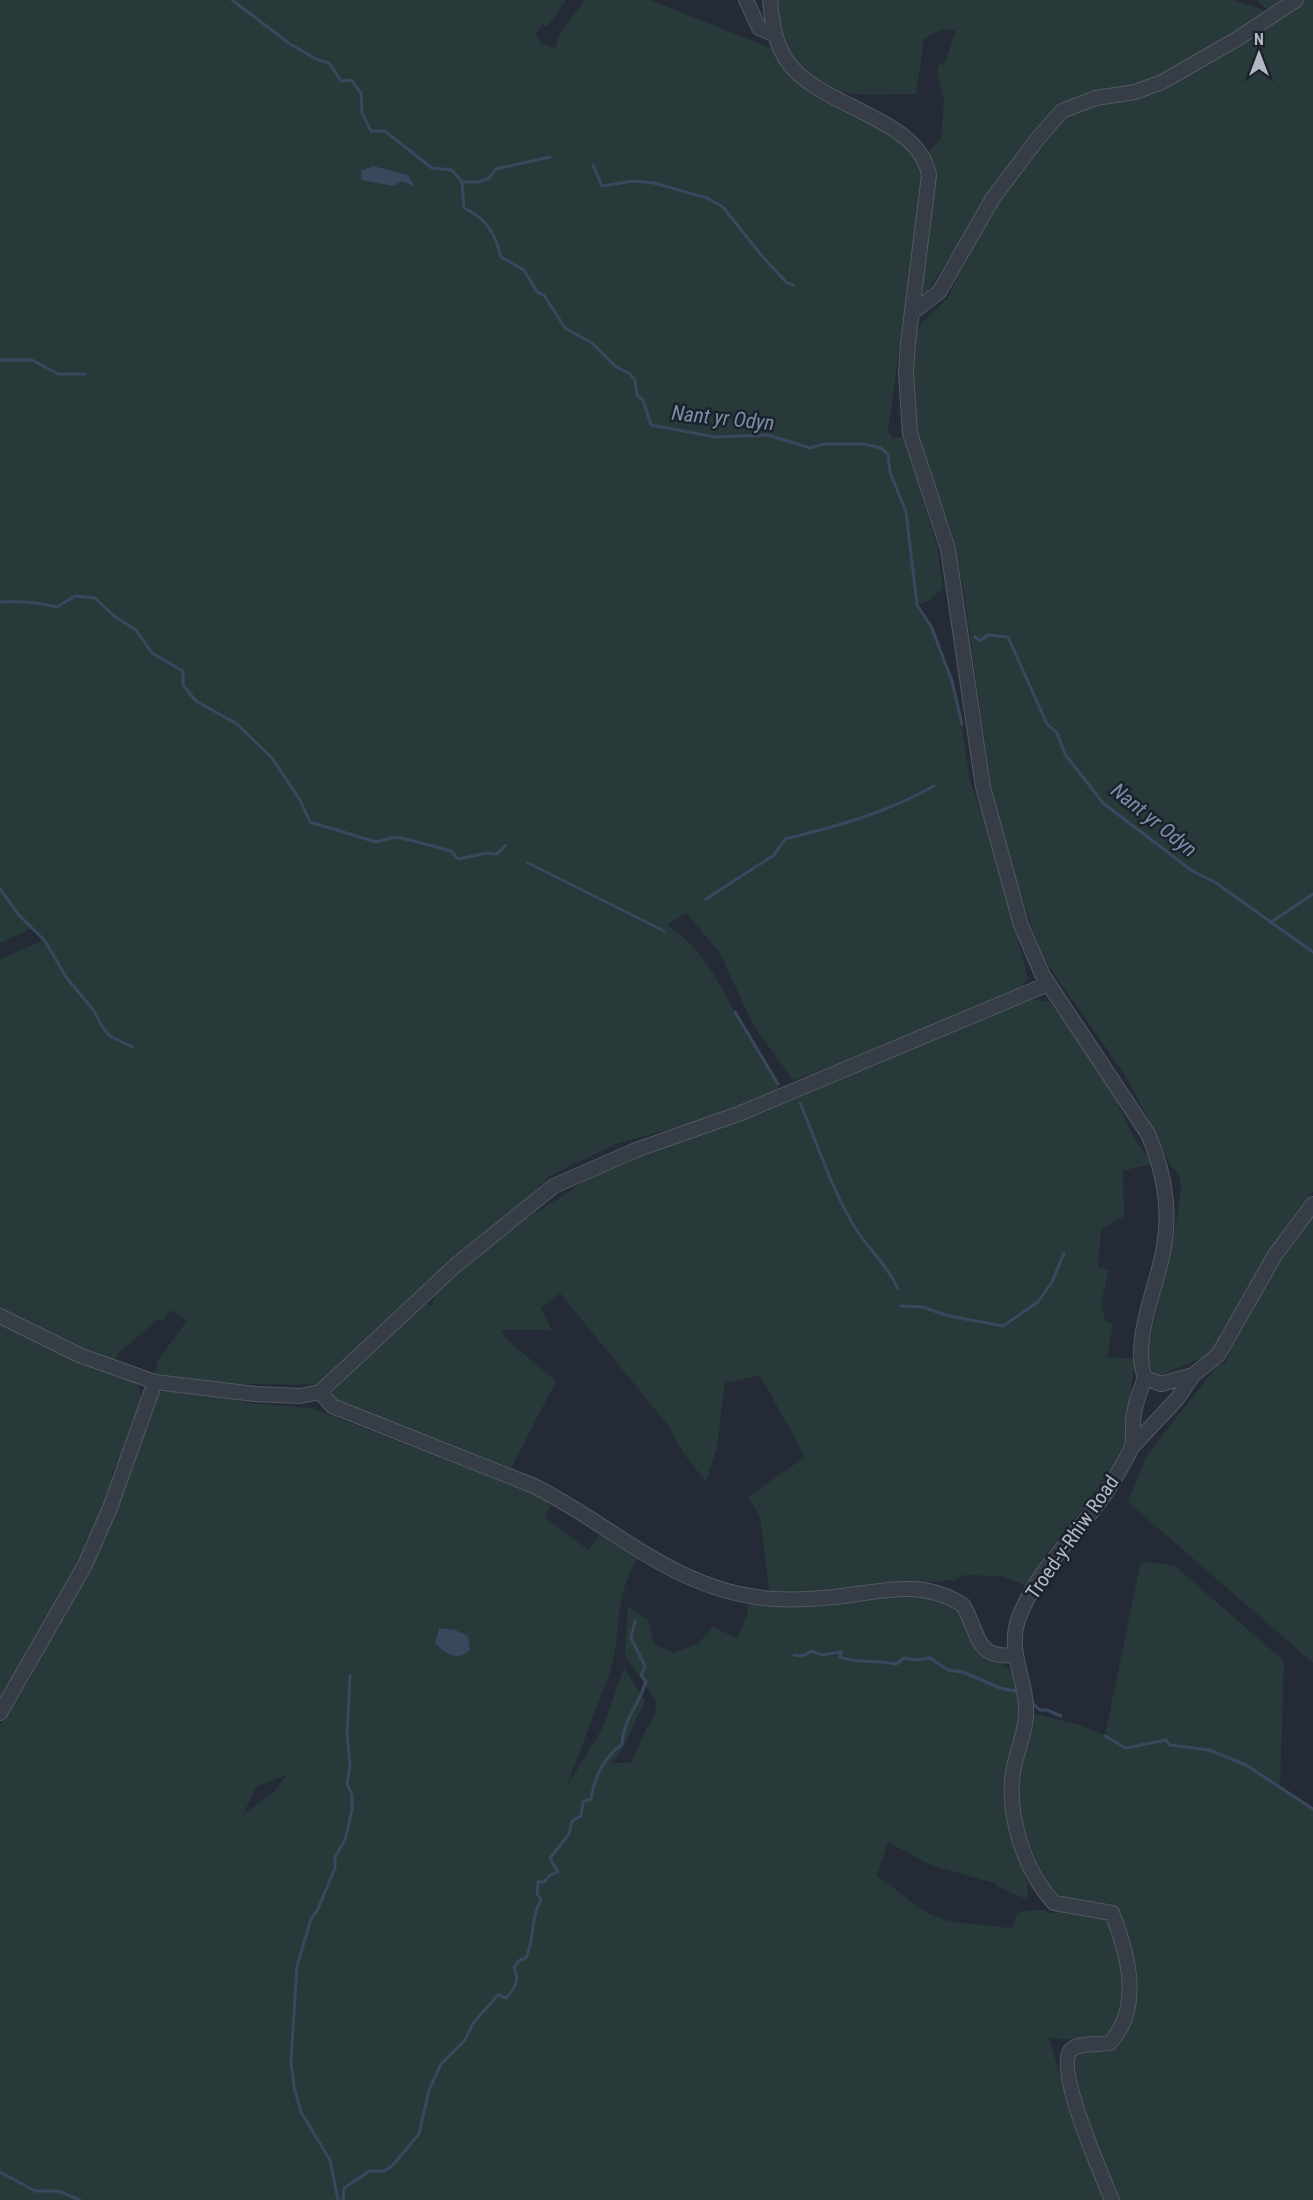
<svg xmlns="http://www.w3.org/2000/svg" width="1313" height="2200" font-family="'Roboto Condensed',sans-serif">
<style>
.green{fill:#28393a;fill-rule:evenodd}
.water{fill:#3a485e}
.lines{fill:none;stroke-linecap:round;stroke-linejoin:round}
.stream{stroke:#3a485e;stroke-width:3}
.minor-casing{stroke:#525862;stroke-width:16}
.minor{stroke:#373d47;stroke-width:14}
.labels{text-anchor:middle;dominant-baseline:central;stroke-width:5;stroke-linejoin:round;paint-order:stroke}
.street-label{font-size:20px;fill:#b2b8c4;stroke:#1c222c}
.water-label{font-size:21px;font-style:italic;fill:#7c8ea9;stroke:#1c222c}
</style>
<rect width="100%" height="100%" fill="#242b37"/>
<path class="green" d="M 0,0 L 566,0 L 547,27 L 542,24 L 536,34 L 541,44 L 555,48 L 561,31 L 585,0 L 650,0 L 776,50 L 787,70 L 916,152 L 923,177 L 888,431 L 892,438 L 904,437 L 938,550 L 943,588 L 930,600 L 917,605 L 931,626 L 952,681 L 962,724 L 969,777 L 989,833 L 1028,979 L 1018,991 L 836,1066 L 793,1080 L 752,1023 L 720,953 L 686,913 L 667,925 C 709,952 722,991 745,1032 C 757,1053 773,1070 780,1092 L 696,1122 L 616,1144 L 551,1175 L 523,1202 L 426,1282 L 368,1342 L 319,1385 L 194,1383 L 155,1374 L 158,1360 L 187,1321 L 170,1310 L 163,1321 L 158,1319 L 119,1353 L 113,1364 L 0,1312 L 0,959 L 44,940 L 32,928 L 0,943 Z
M 776,0 L 1233,0 L 1268,11 L 1257,0 L 1283,0 L 1270,12 L 1183,65 L 1137,86 L 1055,110 L 1040,125 L 1008,166 L 922,299 L 919,297 C 923,262 941,183 927,153 L 941,138 L 944,100 L 937,73 L 939,64 L 944,65 L 956,31 L 943,29 L 924,39 L 916,94 C 893,94 858,97 836,91 C 793,79 779,39 776,0 Z
M 1306,0 L 1313,0 L 1313,1191 L 1270,1250 L 1211,1354 L 1156,1377 L 1147,1364 L 1147,1352 L 1175,1231 L 1181,1189 L 1179,1175 L 1170,1165 L 1158,1137 L 1125,1075 L 1043,958 L 997,828 L 963,587 L 953,536 L 920,447 L 911,375 L 913,344 L 921,324 L 947,299 L 995,203 L 1056,124 L 1071,111 L 1123,98 L 1129,102 L 1205,64 L 1270,26 Z
M 1027,999 L 1049,1002 L 1074,1030 L 1111,1089 L 1136,1142 L 1154,1163 L 1123,1171 L 1124,1216 L 1101,1230 L 1098,1267 L 1109,1270 L 1101,1303 L 1105,1321 L 1113,1323 L 1107,1357 L 1135,1359 L 1125,1439 L 1118,1458 L 1088,1502 L 1047,1553 L 1027,1586 L 1001,1576 L 965,1575 L 955,1580 L 777,1595 L 769,1588 L 760,1516 L 748,1497 L 805,1457 L 760,1375 L 725,1383 L 717,1447 L 706,1482 L 684,1454 L 667,1424 L 560,1293 L 541,1308 L 552,1330 L 502,1330 L 504,1337 L 556,1381 L 510,1470 L 333,1401 L 333,1392 L 422,1302 L 432,1306 L 436,1290 L 497,1238 L 599,1172 L 642,1153 L 797,1098 Z
M 1313,1213 L 1313,1663 L 1128,1502 L 1147,1455 L 1218,1365 L 1226,1363 L 1230,1351 L 1273,1268 Z
M 0,1323 L 136,1381 L 142,1398 L 139,1414 L 125,1450 L 112,1472 L 110,1491 L 86,1555 L 0,1707 Z
M 165,1391 L 222,1395 L 249,1403 L 311,1408 L 552,1500 L 545,1518 L 589,1550 L 601,1532 L 638,1558 C 612,1600 623,1629 610,1672 L 566,1788 L 602,1729 L 624,1668 L 645,1701 L 621,1752 L 611,1763 L 631,1763 L 646,1729 L 655,1716 L 656,1701 L 625,1655 L 628,1607 L 648,1620 L 654,1644 L 673,1653 L 698,1644 L 713,1627 L 737,1638 L 747,1615 L 749,1602 C 774,1606 800,1607 826,1604 C 851,1601 912,1587 934,1595 C 963,1605 970,1626 983,1651 C 989,1662 1007,1662 1014,1676 C 1034,1715 1009,1777 1009,1820 C 1009,1847 1032,1871 1027,1899 L 1010,1893 L 1010,1891 L 997,1887 L 997,1884 L 931,1865 L 888,1842 L 877,1876 C 896,1888 913,1905 932,1915 C 956,1927 986,1922 1012,1929 L 1017,1913 L 1031,1910 L 1046,1910 L 1046,1913 L 1070,1912 L 1107,1916 C 1123,1965 1135,1989 1110,2037 L 1100,2041 L 1049,2038 L 1067,2098 L 1105,2200 L 0,2200 L 0,1725 L 28,1682 L 157,1393 ZM 286,1775 L 275,1791 L 243,1815 L 256,1787 Z
M 1141,1561 L 1175,1566 L 1284,1661 L 1280,1788 L 1313,1809 L 1313,2200 L 1121,2200 C 1108,2170 1060,2078 1078,2051 C 1088,2049 1104,2050 1114,2045 C 1129,2038 1137,2007 1138,1992 C 1140,1974 1127,1914 1110,1906 C 1092,1897 1069,1909 1053,1894 C 1035,1857 1013,1816 1019,1773 C 1021,1754 1030,1734 1035,1714 L 1080,1725 L 1105,1735 Z"/>
<path class="water" d="M 373,166 L 408,175 L 415,187 L 402,181 L 393,186 L 362,180 L 361,171 Z
M 439,1628 L 455,1630 L 468,1636 L 470,1650 C 459,1662 445,1654 435,1643 Z"/>
<g class="lines">
<path class="stream" d="M 232,0 L 290,44 L 318,60 L 329,63 L 341,81 L 351,80 L 361,93 L 362,113 L 371,131 L 385,131 L 432,168 L 452,170 L 462,182 L 464,208 C 487,219 495,233 501,257 L 524,270 L 537,292 L 544,295 L 565,328 L 592,343 L 615,366 L 630,374 L 635,380 L 637,395 L 643,400 L 651,425 L 715,437 L 768,435 L 810,448 L 824,444 L 864,444 L 881,448 L 888,454 L 890,472 L 906,512 L 917,605 L 931,626 L 952,681 L 962,724
M 593,165 L 602,186 L 633,181 L 654,183 L 707,198 L 723,207 L 761,255 L 787,283 L 793,285
M 462,182 L 478,182 L 488,179 L 496,169 L 550,157
M 0,360 L 32,360 L 58,374 L 85,374
M 0,602 C 20,601 38,602 57,607 L 75,596 L 95,598 L 114,616 L 136,630 L 152,653 L 183,671 L 183,685 L 196,701 L 237,724 L 272,758 L 300,800 L 310,822 L 376,842 L 395,837 L 410,840 L 451,851 L 458,859 L 487,853 L 497,854 L 506,845
M 975,637 L 980,641 L 988,635 L 1008,637 L 1047,724 L 1057,733 L 1065,754 L 1103,803 L 1191,870 L 1216,883 L 1313,952
M 528,863 L 664,931
M 0,889 L 19,915 L 45,941 L 66,977 L 94,1011 L 103,1028 L 110,1036 L 132,1047
M 706,899 L 774,855 L 785,839 C 838,826 886,813 934,786
M 1270,923 L 1313,894
M 735,1012 L 778,1084
M 800,1103 C 818,1145 832,1191 856,1229 C 870,1251 888,1266 898,1289
M 901,1306 L 922,1307 L 949,1316 L 1003,1326 L 1038,1302 L 1052,1282 L 1064,1253
M 794,1655 L 803,1656 L 811,1651 L 822,1655 L 841,1652 L 840,1657 C 851,1663 880,1660 896,1664 L 904,1658 L 916,1660 L 930,1658 L 948,1670 L 963,1672 L 1000,1688 L 1020,1692
M 1031,1702 L 1040,1710 L 1047,1710 L 1061,1716
M 1105,1736 L 1126,1748 L 1166,1740 L 1170,1745 L 1209,1750 L 1246,1765 L 1313,1809
M 0,2172 L 35,2191 L 58,2191 L 80,2200
M 338,2200 L 330,2160 L 301,2112 L 294,2087 L 291,2062 L 297,1966 L 311,1919 L 317,1911 L 335,1868 L 335,1857 L 345,1840 L 352,1810 L 352,1795 L 347,1784 L 350,1766 L 347,1733 L 350,1676
M 343,2200 L 344,2188 L 370,2171 L 384,2171 L 392,2166 L 419,2134 L 429,2090 L 441,2064 L 465,2040 L 473,2023 L 498,1995 L 506,1998 C 515,1988 520,1980 514,1967 L 520,1960 L 526,1958 C 535,1938 530,1919 541,1900 L 537,1894 L 538,1882 L 544,1882 L 550,1875 L 558,1872 L 550,1858 L 569,1834 L 572,1821 L 581,1816 L 583,1802 L 591,1799 C 595,1775 603,1759 622,1744 C 623,1719 640,1704 646,1681 L 641,1675 L 645,1666 L 631,1638 L 635,1621"/>
<defs>
<path id="minor" d="M 746,0 L 759,28 L 774,34
M 770,0 C 772,23 775,46 790,65 C 824,108 919,118 929,175 L 908,343 L 906,372 L 910,433 L 948,549 L 983,787 L 1021,925 L 1042,974 L 1148,1134 C 1164,1171 1171,1207 1164,1247 C 1158,1285 1131,1340 1145,1378 L 1161,1384 L 1193,1375
M 913,312 L 939,292 L 993,198 L 1039,137 L 1062,111 L 1096,98 L 1135,92 L 1162,82 L 1237,39 L 1296,0
M 0,1316 L 79,1355 L 155,1382 L 255,1394 L 300,1396 L 320,1392 L 456,1265 L 554,1186 L 636,1150 L 741,1113 L 1048,984
M 320,1392 L 332,1406 L 534,1486 C 616,1527 678,1594 775,1599 C 795,1600 815,1599 835,1597 C 880,1592 921,1578 963,1605 C 979,1631 974,1660 1015,1655
M 1132,1447 L 1177,1399 L 1193,1375 L 1218,1355 L 1275,1255 L 1313,1204
M 0,1713 L 85,1565 L 110,1508 L 155,1382
M 1112,2200 C 1102,2176 1056,2071 1070,2051 C 1077,2042 1099,2045 1110,2043 C 1143,2006 1128,1954 1112,1913 L 1054,1903 C 1024,1870 1005,1812 1014,1767 C 1018,1747 1028,1726 1026,1705 C 1024,1676 1008,1649 1018,1620 C 1037,1567 1082,1531 1111,1485 C 1117,1473 1129,1457 1132,1445 C 1134,1434 1132,1423 1134,1413 C 1136,1401 1141,1389 1145,1378"/>
</defs>
<use href="#minor" class="minor-casing"/>
<use href="#minor" class="minor"/>
</g>
<g class="labels">
<g class="street-label">
<text transform="translate(1072 1537) rotate(-55)">Troed-y-Rhiw Road</text>
</g>
<g class="water-label">
<text transform="translate(723 418) rotate(6)">Nant yr Odyn</text>
<text transform="translate(1154 820) rotate(39)">Nant yr Odyn</text>
</g>
</g>
<g transform="translate(1259 54)" stroke="#1c222c" stroke-width="4.5" paint-order="stroke">
<path d="M0-4.5L10 22L0 15L-10 22Z" fill="#b2b8c4"/>
<text y="-9" font-size="16" font-weight="bold" text-anchor="middle" fill="#b2b8c4">N</text>
</g>
</svg>
